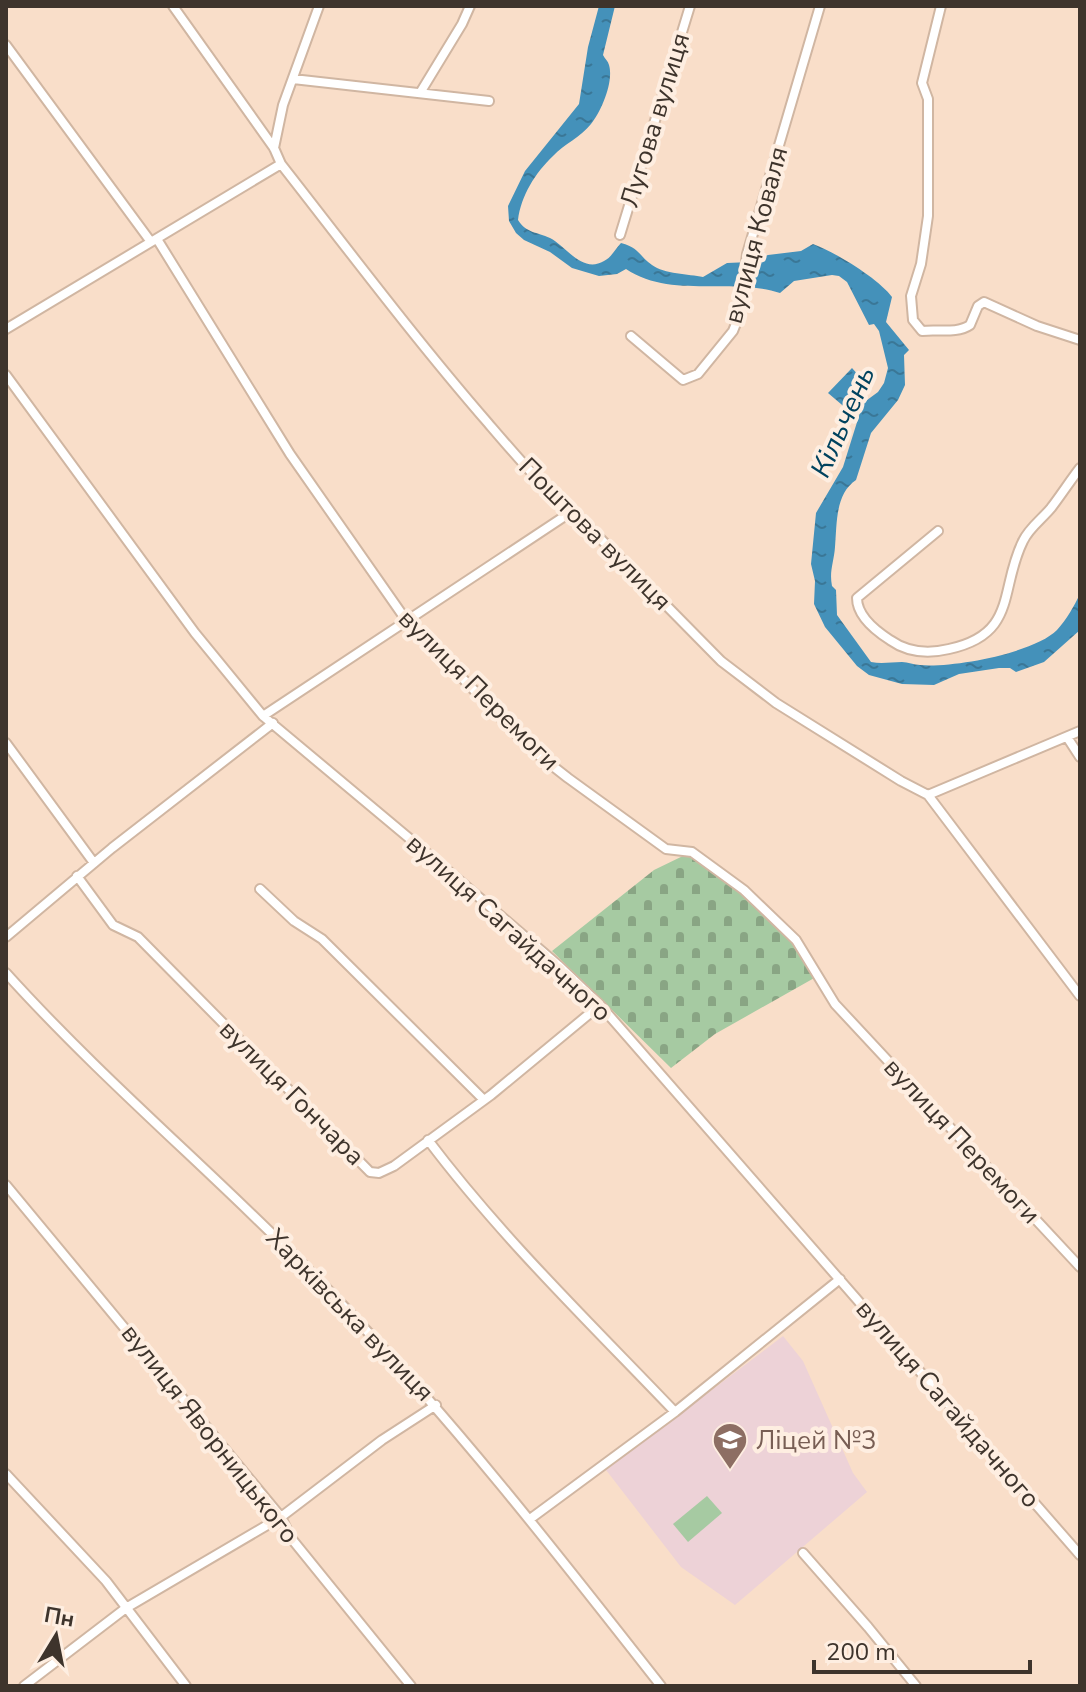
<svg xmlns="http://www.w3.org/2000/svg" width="1086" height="1692" font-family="'Nunito Sans',sans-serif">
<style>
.education{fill:#edd2d7}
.cemetery{fill:url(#cemetery-stones)}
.pitch{fill:#a6caa2}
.water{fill:url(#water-ripples)}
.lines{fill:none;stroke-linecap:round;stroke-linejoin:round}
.street-casing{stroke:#d0b6a2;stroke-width:12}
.street{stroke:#fff;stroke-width:8}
.labels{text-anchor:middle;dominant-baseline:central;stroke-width:8;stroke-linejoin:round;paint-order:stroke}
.street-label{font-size:26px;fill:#3e342c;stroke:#feeee1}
.education-label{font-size:26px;fill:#785e54;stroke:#feeee1;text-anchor:start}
.water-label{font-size:28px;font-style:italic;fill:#00435f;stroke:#feeee1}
</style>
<defs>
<pattern id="cemetery-stones" width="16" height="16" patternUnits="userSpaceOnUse" patternTransform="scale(2)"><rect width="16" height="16" fill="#a6caa2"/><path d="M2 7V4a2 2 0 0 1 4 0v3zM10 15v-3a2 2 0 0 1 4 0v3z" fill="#89a584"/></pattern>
<pattern id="water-ripples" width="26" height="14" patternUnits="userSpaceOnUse" patternTransform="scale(2)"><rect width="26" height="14" fill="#4491ba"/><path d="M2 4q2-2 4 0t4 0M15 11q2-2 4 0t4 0" fill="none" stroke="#3a7797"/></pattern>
</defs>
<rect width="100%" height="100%" fill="#f9dec9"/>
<path class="education" d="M 783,1336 L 803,1361 L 853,1473 L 867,1492 L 735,1605 L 681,1567 L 606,1470 Z"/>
<path class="cemetery" d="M 687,854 L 745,897 L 799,946 L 816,977 L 715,1034 L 671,1068 L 552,951 L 654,870 Z"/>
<path class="pitch" d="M 707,1496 L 722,1513 L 688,1542 L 673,1524 Z"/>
<path class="water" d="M 599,6 L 615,6 L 603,55 C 605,59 608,61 609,65 C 614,82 601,112 591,124 C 581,137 564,144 553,156 C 535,173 521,196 518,220 C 526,233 537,232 550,238 C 566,246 582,274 604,261 C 612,257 615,249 621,243 C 640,248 638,255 652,265 C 664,274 689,274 703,277 L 727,263 L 750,262 L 768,255 L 801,251 L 813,244 C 835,252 879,279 892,297 L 886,322 L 909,350 L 904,355 L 905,385 L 898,400 L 871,433 L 856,480 C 835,494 837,524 835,547 C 834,562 829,571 832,586 L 836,590 L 837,615 L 871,662 C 882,664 891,662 902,662 C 908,662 914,665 920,665 C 953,668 1034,653 1057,630 C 1067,619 1074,606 1080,594 L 1080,630 L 1044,662 L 1016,672 L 1010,668 L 999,668 L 959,674 L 934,685 L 902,684 L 869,675 L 857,666 L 825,627 L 814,604 L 815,581 L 811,564 L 816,513 L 843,467 L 863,403 L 878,392 L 884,383 L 888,368 L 879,331 L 874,324 L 869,325 L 847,282 L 839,276 L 832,275 L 794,281 L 780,293 C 731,277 671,299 626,269 L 617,274 L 599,276 L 572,268 L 550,252 L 524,240 L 516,233 L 509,221 L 508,206 L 525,171 L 579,104 L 588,47 Z
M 852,368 L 860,377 L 848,410 L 828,393 Z"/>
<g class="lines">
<defs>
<path id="street" d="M 173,6 L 274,148 L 281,164 C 349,251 416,340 488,423 C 518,458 550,496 586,524 L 721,661 L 776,703 L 901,781 L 928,795 L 1080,996
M 941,6 L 922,83 L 928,99 L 928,216 L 921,264 L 911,296 L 913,320 L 922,331 C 937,329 957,334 970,325 L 978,306 L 984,302 L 1037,326 L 1080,340
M 6,45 L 151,242
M 293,79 L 489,101
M 420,93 L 462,24 L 470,6
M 274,148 L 283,105 L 319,6
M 620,235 L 690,6
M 157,239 L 290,454 L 406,620 L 531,749 L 568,778 L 666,849 L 692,852 L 744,890 L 796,940 L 835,1004 L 1080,1267
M 6,329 L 281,164
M 631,336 L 683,380 L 698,374 L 733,331 L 739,316 L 747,254 L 820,6
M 6,375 L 195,633 L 263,716 L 446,869 L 558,965 L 600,1005 L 1080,1555
M 938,531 L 857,598 C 857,616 876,631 890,640 C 907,652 928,654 949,649 C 1018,634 999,589 1023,541 C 1029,528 1042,519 1051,508 C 1061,495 1070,481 1080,468
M 263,716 L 571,512
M 1067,737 L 1080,757
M 6,743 L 94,863
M 928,795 L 1080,731
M 77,876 L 113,925 L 138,937 L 370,1172 L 379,1173 L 394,1166 L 491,1095 L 600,1005
M 260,889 L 294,921 L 322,939 L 484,1100
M 6,937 L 112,848 L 273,723
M 6,973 C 109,1087 228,1185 334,1296 C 452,1419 556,1552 661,1686
M 428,1140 C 502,1238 591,1324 675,1412
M 6,1185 L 281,1517 L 291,1538 L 411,1686
M 6,1474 L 106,1581 L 186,1686
M 530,1519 L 675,1412 L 840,1279
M 803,1553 L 868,1627 L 916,1686
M 24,1686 L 126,1608 L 281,1517 L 382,1440 L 436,1405"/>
</defs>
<use href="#street" class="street-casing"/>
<use href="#street" class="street"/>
</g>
<defs>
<symbol id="school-pin" viewBox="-11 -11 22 30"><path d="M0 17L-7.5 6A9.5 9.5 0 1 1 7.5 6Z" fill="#8d6e63" stroke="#feeee1"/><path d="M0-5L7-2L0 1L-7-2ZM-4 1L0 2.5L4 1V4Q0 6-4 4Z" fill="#fff"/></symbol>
</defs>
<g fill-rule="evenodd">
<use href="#school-pin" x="710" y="1420" width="40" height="54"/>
</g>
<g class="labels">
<g class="street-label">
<text transform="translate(655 120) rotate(-73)">Лугова вулиця</text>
<text transform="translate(756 235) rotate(-75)">вулиця Коваля</text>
<text transform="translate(595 534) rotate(45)">Поштова вулиця</text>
<text transform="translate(479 690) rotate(45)">вулиця Перемоги</text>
<text transform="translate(509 928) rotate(42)">вулиця Сагайдачного</text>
<text transform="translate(292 1093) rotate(45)">вулиця Гончара</text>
<text transform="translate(962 1141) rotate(47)">вулиця Перемоги</text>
<text transform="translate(350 1315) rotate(46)">Харківська вулиця</text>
<text transform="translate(948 1404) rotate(49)">вулиця Сагайдачного</text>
<text transform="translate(210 1434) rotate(52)">вулиця Яворницького</text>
</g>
<g class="education-label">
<text x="756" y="1440">Ліцей №3</text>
</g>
<g class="water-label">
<text transform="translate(843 422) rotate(-66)">Кільчень</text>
</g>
</g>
<rect width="1086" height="1692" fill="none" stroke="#3e342c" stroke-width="16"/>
<g transform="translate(56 1636) rotate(10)" stroke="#feeee1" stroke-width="6" paint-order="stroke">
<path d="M0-6L14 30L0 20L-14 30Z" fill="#3e342c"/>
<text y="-12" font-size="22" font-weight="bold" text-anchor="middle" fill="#3e342c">Пн</text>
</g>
<path d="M814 1660v12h216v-12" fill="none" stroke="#3e342c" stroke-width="4"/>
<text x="826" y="1660" font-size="24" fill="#3e342c" stroke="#feeee1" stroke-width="6" paint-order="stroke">200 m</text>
</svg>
